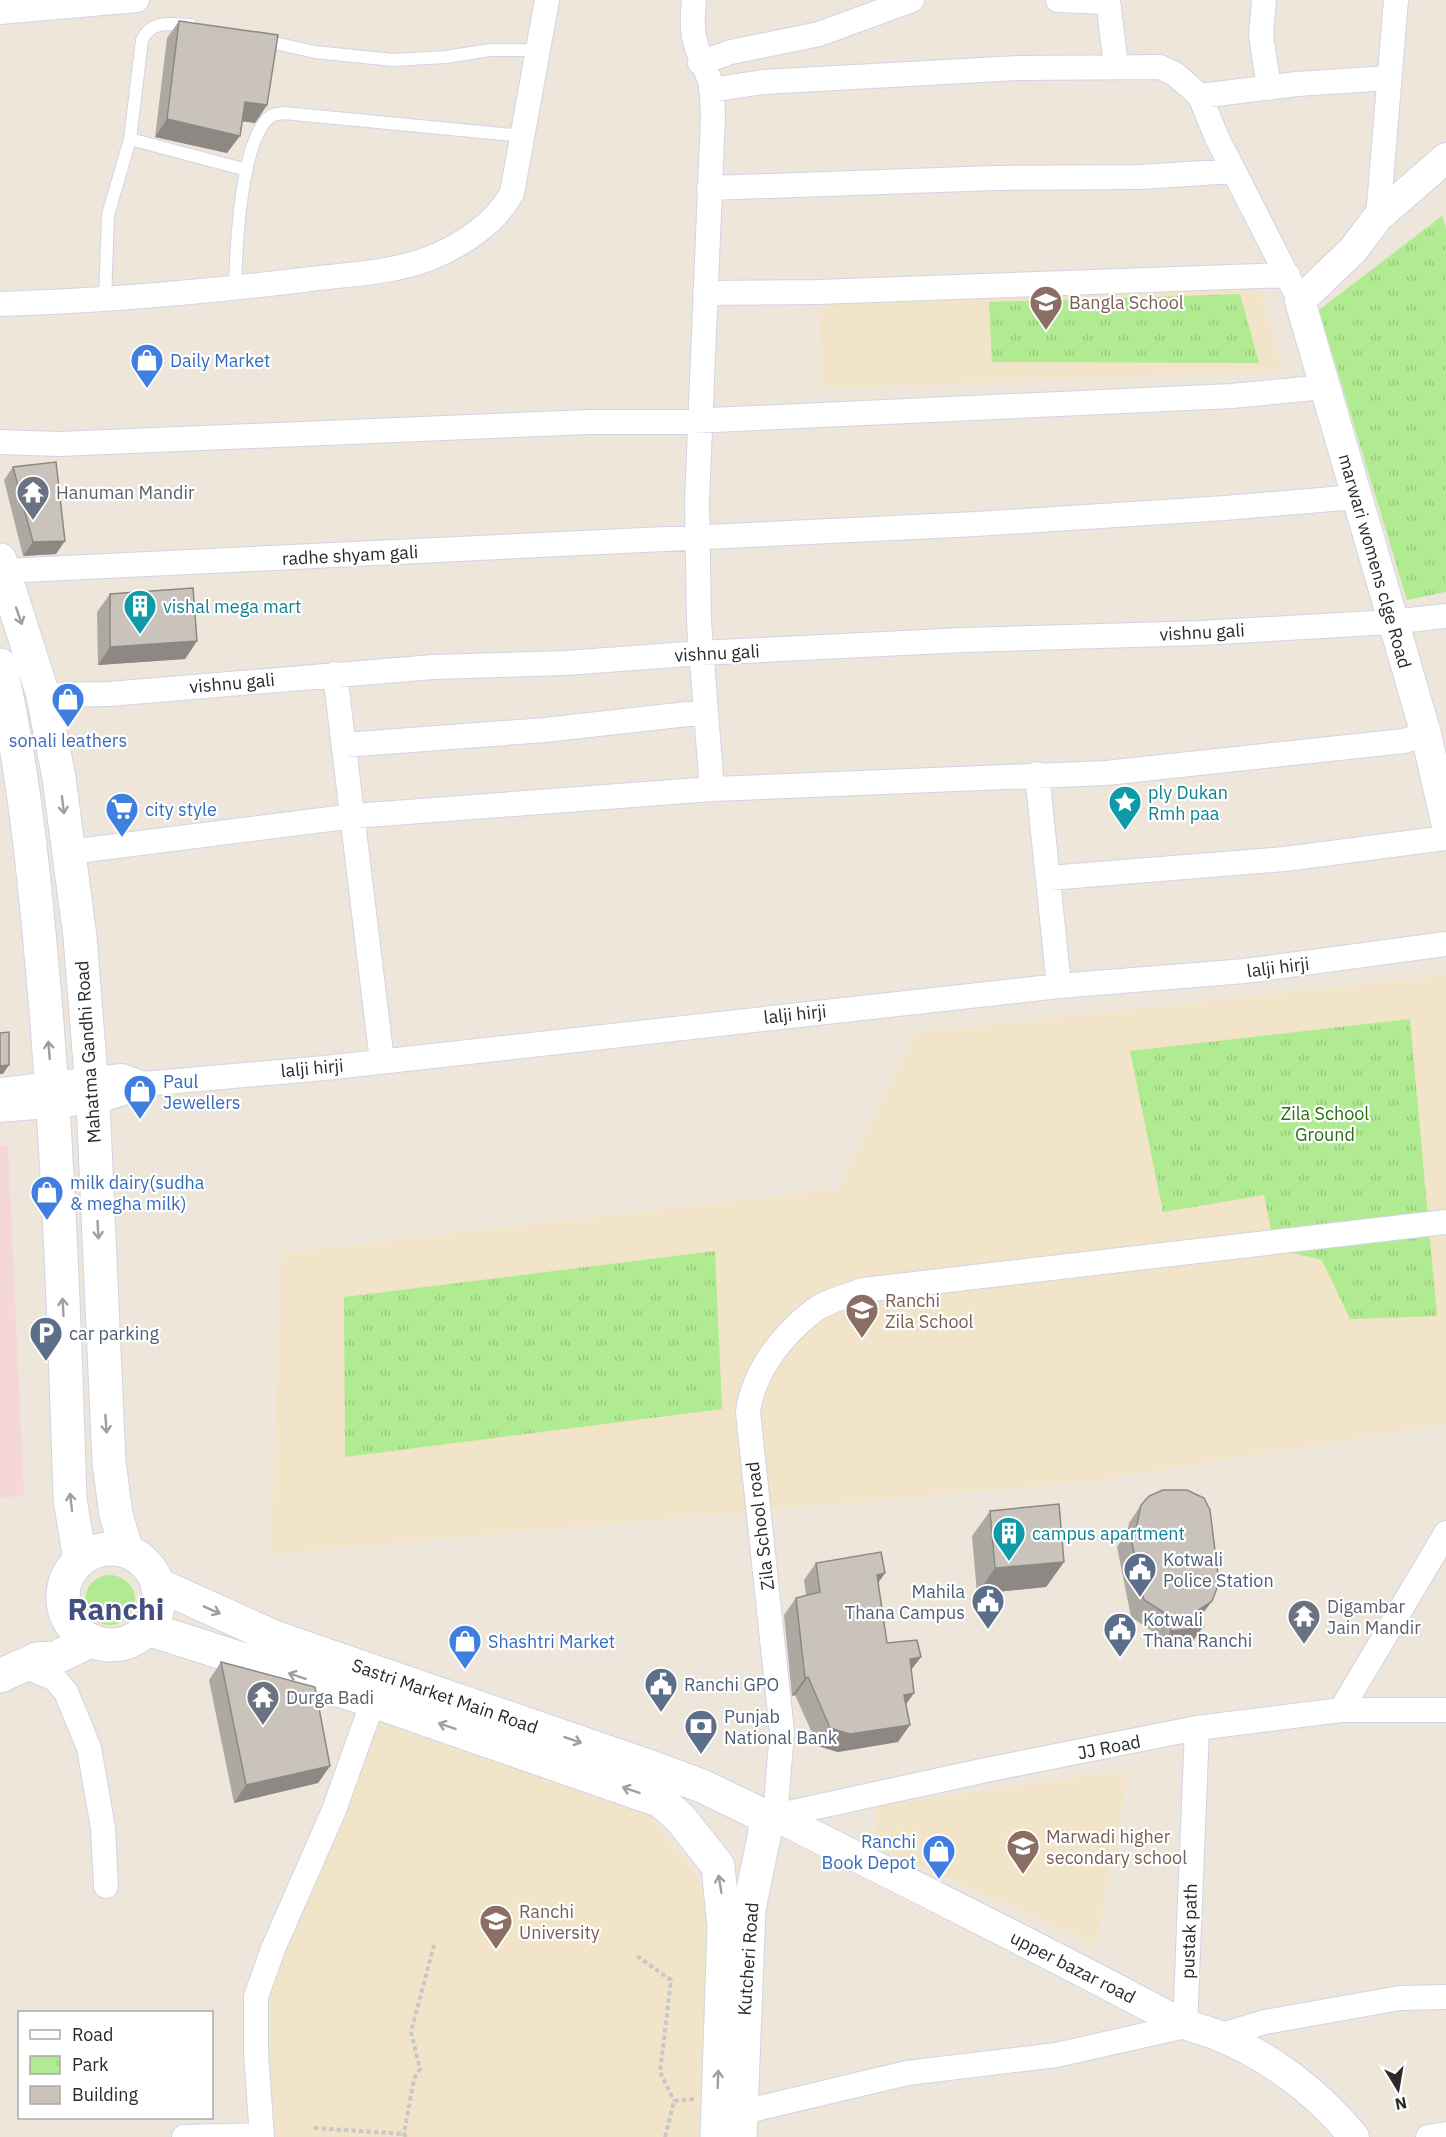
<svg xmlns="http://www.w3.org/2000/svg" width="1446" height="2137" font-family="'IBM Plex Sans',sans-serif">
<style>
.education{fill:#f1e4c8}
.medical{fill:#f6d7d9}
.grass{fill:#b0ea91}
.park{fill:url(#park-tufts)}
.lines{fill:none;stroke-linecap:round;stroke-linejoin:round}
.service-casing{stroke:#d0d4e5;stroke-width:14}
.minor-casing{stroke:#d0d4e5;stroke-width:26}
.tertiary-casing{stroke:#d0d4e5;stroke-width:32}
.secondary-casing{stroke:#d0d4e5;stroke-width:35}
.path{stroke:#c8c8c8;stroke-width:4;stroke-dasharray:4.5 3;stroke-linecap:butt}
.service{stroke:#fff;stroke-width:12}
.minor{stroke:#fff;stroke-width:24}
.tertiary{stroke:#fff;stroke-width:30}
.secondary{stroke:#fff;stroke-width:33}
.wall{fill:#ada8a1}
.shaded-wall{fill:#8d8883}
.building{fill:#c9c3bb;stroke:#8d8883;stroke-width:1.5}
.oneway{stroke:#9f9f9f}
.labels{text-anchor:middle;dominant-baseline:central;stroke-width:4.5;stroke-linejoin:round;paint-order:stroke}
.education-label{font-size:18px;fill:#785e54;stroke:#fff;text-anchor:start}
.shop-label{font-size:18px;fill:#366cbe;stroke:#fff;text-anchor:start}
.worship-label{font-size:18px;fill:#5b616d;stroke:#fff;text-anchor:start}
.street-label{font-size:18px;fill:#2a2a2a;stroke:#fff}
.culture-label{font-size:18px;fill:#0d838f;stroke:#fff;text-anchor:start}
.park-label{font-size:18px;fill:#266f13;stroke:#fff}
.service-label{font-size:18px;fill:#4e5e75;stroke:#fff;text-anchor:start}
.town-label{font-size:30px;font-weight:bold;fill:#465080;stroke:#fff}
</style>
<defs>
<pattern id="park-tufts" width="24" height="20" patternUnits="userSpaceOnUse" patternTransform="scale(1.5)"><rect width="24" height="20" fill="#b0ea91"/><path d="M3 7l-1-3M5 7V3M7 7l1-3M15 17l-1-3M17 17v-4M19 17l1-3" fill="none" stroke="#98c97d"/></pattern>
</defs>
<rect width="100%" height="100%" fill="#eee6db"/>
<path class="education" d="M 1256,276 L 1283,370 L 823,389 L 818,292 Z
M 1446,975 L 1446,1424 L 1093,1481 L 271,1554 L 281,1253 L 838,1189 L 916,1033 Z
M 381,1714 L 638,1800 L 717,1903 L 709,2137 L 264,2137 L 256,1997 Z
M 1129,1770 L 1096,1944 L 876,1847 L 875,1806 Z"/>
<path class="medical" d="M 8,1145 L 24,1496 L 0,1498 L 0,1146 Z"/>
<path class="grass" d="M85 1600a25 25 0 1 1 50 0a25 25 0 1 1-50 0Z"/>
<path class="park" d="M 1442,216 L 1446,229 L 1446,592 L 1407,600 L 1319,310 Z
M 1240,294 L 1259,363 L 992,362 L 989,302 Z
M 1410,1019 L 1437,1316 L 1350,1319 L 1322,1260 L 1275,1249 L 1264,1195 L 1163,1212 L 1130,1051 Z
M 715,1251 L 722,1409 L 345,1457 L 344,1297 Z"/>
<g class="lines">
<defs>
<path id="service" d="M 261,40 L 315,52 L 393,60 L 446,57 L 490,50 L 536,50
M 130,139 L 247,170
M 235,288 C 236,252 240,138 271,116 C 274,114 280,114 284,113 L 523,136
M 105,299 L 108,215 L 130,139 L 142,40 C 152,19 171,24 191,25"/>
<path id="minor" d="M 694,0 C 690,38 695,44 709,78 C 713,89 712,104 713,116 L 697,501 L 699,623 L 712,789
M 1058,0 L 1108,2
M 1108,0 L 1116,66
M 1264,0 L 1261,35 L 1269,88
M 0,12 L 137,0
M 700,63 L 731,52 L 819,34 L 912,0
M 711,90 L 763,82 L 1018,68 L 1160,67 L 1175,74 L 1200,96 L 1217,138 L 1300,301
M 1200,96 L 1297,84 L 1389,78
M 709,188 L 995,178 L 1140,177 L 1234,171
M 1378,217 L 1396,0
M 705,293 L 818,292 L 1288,275
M 0,304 C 101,301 203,292 303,280 C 345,274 388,274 428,259 C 461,246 495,224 512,193 L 547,0
M 0,442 L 59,444 L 589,422 L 669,422 L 1232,396 L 1324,387
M 3,571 L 976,524 L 1225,508 L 1356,497
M 335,674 L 382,1061
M 43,695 L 109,694 L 433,667 L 566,663 L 701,653 L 963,640 L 1201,633 L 1391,622 L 1446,616
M 344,745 L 545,730 L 705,712
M 1037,774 L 1059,986
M 69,852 L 354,816 L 712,789 L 1106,773 L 1404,741 L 1426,734
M 1049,878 L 1285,859 L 1446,838
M 0,1090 L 122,1076 L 143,1084
M 0,1110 C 45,1105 104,1107 143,1084 L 325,1068 L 1059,986 L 1245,971 L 1446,944
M 1446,1222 L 863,1290 C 848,1296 825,1301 812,1312 C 781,1336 753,1373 748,1412 L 782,1732 L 775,1816 L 986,1770 L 1197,1728 L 1341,1710 L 1446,1710
M 26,1667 L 55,1679 L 66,1692 L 89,1748 L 103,1828 L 106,1886
M 1341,1710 L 1446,1533
M 1218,2036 L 1265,2022 L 1400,1998 L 1446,1997
M 739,2113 L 907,2073 L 1056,2055 L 1185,2026 L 1197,1728
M 184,2137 L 261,2135
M 262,2137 L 256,2053 L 256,1997 L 273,1949 L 334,1810 L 373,1701
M 1428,2137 L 1446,2134"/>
<path id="tertiary" d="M 1446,158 L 1378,217 L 1353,250 L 1300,301 L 1426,734 L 1446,822
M 765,1820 L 775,1816 C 908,1883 1041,1948 1171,2018 C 1186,2026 1202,2029 1217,2035 C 1270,2056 1318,2093 1354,2137"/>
<path id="secondary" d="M 0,560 L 43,695 L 59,778 L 80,937 L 93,1101 L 109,1462 L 116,1515 L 127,1551
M 0,665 C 26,779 36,894 46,1011 C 59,1173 65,1336 70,1499 L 80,1560
M63 1597a48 48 0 1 1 96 0a48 48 0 1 1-96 0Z
M 159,1585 L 274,1637 L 648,1766 L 702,1786 L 764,1816 L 765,1832 L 749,1909 L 740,2137
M 148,1629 L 373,1701 L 661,1801 L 681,1819 L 718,1866 L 724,1927 L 717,2137
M 0,1676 L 37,1659 L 55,1658 L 90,1641"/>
</defs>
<use href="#service" class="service-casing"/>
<use href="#minor" class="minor-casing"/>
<use href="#tertiary" class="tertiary-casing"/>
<use href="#secondary" class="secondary-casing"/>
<path class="path" d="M 637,1956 L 671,1980 L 660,2072 L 674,2101
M 314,2128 L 404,2134 L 403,2136
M 406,2137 L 404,2134 L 414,2079 L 420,2069 L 411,2032 L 434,1945
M 665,2137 L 674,2101 L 694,2099"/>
<use href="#service" class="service"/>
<use href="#minor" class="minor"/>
<use href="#tertiary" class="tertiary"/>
<use href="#secondary" class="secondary"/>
</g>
<path class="wall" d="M 179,21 L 267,105 L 255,123 L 242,121 L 227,153 L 155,137 L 167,38 Z
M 13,467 L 56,554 L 23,556 L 4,480 Z
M 110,594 L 197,641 L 185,659 L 98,665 L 97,612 Z
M 1141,1505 L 1212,1601 L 1200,1617 L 1191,1644 L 1159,1649 L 1155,1633 L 1131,1617 L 1117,1547 L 1127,1533 L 1129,1523 Z
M 990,1511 L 1064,1562 L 1046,1587 L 977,1594 L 972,1536 Z
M 816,1563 L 885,1573 L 878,1583 L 887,1643 L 921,1657 L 911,1670 L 914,1693 L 906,1704 L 898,1742 L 838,1752 L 818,1746 L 795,1695 L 792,1696 L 784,1615 L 796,1598 L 806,1595 L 804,1580 Z
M 221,1662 L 330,1766 L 318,1783 L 234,1803 L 209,1680 Z"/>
<path class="shaded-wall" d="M 245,102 L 267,105 L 255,123 L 233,120 Z
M 167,119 L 240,136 L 227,153 L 155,137 Z
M 65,541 L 56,554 L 23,556 L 33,542 Z
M 197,641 L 185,659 L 98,665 L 110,647 Z
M 9,1065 L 3,1074 L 0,1074 L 0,1066 Z
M 1064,1562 L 1046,1587 L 977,1594 L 995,1568 Z
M 885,1573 L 873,1590 L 877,1575 Z
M 1212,1601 L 1199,1618 L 1197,1611 Z
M 1203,1627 L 1191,1644 L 1159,1649 L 1171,1631 Z
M 921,1657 L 908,1674 L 910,1659 Z
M 808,1677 L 795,1695 L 792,1696 L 805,1678 Z
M 914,1693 L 901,1711 L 904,1695 Z
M 910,1725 L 898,1742 L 838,1752 L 818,1746 L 830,1728 Z
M 330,1766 L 318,1783 L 234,1803 L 246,1785 Z"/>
<path class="building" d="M 179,21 L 278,35 L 267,105 L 245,102 L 240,136 L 167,119 Z
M 56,462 L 65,541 L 33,542 L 13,467 Z
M 193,588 L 197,641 L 110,647 L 110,594 Z
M 9,1032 L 9,1065 L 0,1066 L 0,1033 Z
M 1163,1490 L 1187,1490 L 1204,1498 L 1210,1510 L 1219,1583 L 1212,1601 L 1197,1611 L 1203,1627 L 1171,1631 L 1168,1615 L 1144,1600 L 1129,1529 L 1136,1529 L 1141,1505 L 1149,1496 Z
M 1059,1504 L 1064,1562 L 995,1568 L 990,1511 Z
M 881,1552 L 885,1573 L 877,1575 L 887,1643 L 917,1640 L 921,1657 L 910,1659 L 914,1693 L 904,1695 L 910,1725 L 850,1734 L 830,1728 L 808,1677 L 805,1678 L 796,1598 L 820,1592 L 816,1563 Z
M 221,1662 L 315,1687 L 330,1766 L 246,1785 Z"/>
<defs><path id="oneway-shaft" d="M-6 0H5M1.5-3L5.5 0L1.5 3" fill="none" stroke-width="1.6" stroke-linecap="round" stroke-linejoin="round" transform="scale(1.5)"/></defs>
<g class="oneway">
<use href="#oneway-shaft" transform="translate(19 616) rotate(71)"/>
<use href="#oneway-shaft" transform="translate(63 805) rotate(83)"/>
<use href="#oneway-shaft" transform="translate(49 1050) rotate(-95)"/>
<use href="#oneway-shaft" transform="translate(98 1230) rotate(87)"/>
<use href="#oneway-shaft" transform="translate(63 1307) rotate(-93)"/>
<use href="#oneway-shaft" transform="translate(106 1424) rotate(86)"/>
<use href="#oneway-shaft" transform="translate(71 1502) rotate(-97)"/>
<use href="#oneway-shaft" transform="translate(212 1610) rotate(24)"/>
<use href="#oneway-shaft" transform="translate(297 1676) rotate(-162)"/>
<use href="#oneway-shaft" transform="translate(447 1726) rotate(-161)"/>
<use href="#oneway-shaft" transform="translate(573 1740) rotate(19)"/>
<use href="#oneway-shaft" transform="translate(631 1790) rotate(-161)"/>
<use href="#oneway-shaft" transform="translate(720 1884) rotate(-99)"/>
<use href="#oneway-shaft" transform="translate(718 2079) rotate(-88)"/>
</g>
<defs>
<symbol id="school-pin" viewBox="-11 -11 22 30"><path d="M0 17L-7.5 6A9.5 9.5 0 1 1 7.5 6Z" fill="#8d6e63" stroke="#fff"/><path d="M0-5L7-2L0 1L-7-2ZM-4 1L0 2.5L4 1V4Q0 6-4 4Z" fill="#fff"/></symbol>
<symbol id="shop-pin" viewBox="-11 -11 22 30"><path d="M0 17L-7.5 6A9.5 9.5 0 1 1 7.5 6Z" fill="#3f7fe0" stroke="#fff"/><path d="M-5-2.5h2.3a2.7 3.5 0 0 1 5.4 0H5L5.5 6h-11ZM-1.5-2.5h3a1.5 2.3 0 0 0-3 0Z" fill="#fff"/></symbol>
<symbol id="temple-pin" viewBox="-11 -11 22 30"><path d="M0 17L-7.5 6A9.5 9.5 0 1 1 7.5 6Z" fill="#6b7280" stroke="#fff"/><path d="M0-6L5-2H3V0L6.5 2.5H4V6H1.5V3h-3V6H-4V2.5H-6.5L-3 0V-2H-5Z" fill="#fff"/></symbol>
<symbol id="building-pin" viewBox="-11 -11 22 30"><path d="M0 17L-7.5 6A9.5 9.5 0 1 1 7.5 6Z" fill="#0f9aa8" stroke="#fff"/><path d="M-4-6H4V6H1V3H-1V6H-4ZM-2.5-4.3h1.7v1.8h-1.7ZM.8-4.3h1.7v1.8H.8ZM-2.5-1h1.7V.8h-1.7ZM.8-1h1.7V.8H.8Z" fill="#fff"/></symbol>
<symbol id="sight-pin" viewBox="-11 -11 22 30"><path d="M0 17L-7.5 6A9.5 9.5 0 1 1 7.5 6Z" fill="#0f9aa8" stroke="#fff"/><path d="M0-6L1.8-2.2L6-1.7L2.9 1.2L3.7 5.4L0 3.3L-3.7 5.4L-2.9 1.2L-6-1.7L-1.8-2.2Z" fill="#fff"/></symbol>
<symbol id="supermarket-pin" viewBox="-11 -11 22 30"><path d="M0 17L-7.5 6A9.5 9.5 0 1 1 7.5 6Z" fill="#3f7fe0" stroke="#fff"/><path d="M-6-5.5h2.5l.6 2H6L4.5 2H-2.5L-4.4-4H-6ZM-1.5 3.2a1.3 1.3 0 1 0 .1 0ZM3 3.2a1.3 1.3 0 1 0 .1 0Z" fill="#fff"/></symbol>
<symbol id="parking-pin" viewBox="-11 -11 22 30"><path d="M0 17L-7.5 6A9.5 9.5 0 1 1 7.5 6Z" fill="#5c6f8a" stroke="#fff"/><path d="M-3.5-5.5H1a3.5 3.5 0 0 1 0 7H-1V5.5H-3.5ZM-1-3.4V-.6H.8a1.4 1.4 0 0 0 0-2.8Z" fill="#fff"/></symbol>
<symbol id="civic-pin" viewBox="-11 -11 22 30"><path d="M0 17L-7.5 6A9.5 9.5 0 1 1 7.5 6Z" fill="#5c6f8a" stroke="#fff"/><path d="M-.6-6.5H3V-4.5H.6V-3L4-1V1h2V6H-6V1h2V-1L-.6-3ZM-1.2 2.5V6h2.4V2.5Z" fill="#fff"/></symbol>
<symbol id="bank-pin" viewBox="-11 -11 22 30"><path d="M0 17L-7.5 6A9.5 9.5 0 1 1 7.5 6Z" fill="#5c6f8a" stroke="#fff"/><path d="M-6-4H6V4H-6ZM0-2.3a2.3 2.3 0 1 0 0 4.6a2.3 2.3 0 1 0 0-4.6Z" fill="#fff"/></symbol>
<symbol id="university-pin" viewBox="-11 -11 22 30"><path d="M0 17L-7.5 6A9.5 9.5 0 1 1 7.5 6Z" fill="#8d6e63" stroke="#fff"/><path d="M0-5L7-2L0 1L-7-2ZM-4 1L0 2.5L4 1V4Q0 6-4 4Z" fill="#fff"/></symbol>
</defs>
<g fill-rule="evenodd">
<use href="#school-pin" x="1027" y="283" width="38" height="52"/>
<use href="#shop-pin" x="128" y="341" width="38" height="52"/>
<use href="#temple-pin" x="14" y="473" width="38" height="52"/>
<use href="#building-pin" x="121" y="587" width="38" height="52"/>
<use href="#shop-pin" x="49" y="680" width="38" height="52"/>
<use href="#sight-pin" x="1106" y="783" width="38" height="52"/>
<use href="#supermarket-pin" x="103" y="790" width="38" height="52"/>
<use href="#shop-pin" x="121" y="1072" width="38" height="52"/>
<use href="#shop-pin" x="28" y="1173" width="38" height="52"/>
<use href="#school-pin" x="843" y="1291" width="38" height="52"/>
<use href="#parking-pin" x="27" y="1314" width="38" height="52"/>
<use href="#building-pin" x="990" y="1514" width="38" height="52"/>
<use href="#civic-pin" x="1121" y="1550" width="38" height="52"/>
<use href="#civic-pin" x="969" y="1582" width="38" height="52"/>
<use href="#temple-pin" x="1285" y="1597" width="38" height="52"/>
<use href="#civic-pin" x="1101" y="1610" width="38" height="52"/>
<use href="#shop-pin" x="446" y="1622" width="38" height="52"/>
<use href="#civic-pin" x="642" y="1665" width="38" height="52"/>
<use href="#temple-pin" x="244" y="1678" width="38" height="52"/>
<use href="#bank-pin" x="682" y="1707" width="38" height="52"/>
<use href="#school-pin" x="1004" y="1827" width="38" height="52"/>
<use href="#shop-pin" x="920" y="1832" width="38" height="52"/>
<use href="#university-pin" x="477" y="1902" width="38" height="52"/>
</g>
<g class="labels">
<g class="education-label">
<text x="1069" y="302">Bangla School</text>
<text x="885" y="1300">Ranchi<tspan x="885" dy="21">Zila School</tspan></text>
<text x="1046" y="1836">Marwadi higher<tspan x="1046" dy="21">secondary school</tspan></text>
<text x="519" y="1911">Ranchi<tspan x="519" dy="21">University</tspan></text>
</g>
<g class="shop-label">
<text x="170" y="360">Daily Market</text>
<text x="68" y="740" text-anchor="middle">sonali leathers</text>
<text x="145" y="809">city style</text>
<text x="163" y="1081">Paul<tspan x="163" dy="21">Jewellers</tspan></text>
<text x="70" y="1182">milk dairy(sudha<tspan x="70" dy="21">&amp; megha milk)</tspan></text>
<text x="488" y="1641">Shashtri Market</text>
<text x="916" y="1841" text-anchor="end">Ranchi<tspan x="916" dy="21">Book Depot</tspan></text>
</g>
<g class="worship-label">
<text x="56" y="492">Hanuman Mandir</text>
<text x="1327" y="1606">Digambar<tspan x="1327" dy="21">Jain Mandir</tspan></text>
<text x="286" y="1697">Durga Badi</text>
</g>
<g class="street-label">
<text transform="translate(350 555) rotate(-3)">radhe shyam gali</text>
<text transform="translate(1375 561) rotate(74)">marwari womens clge Road</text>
<text transform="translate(1202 632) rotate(-3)">vishnu gali</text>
<text transform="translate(717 653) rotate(-3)">vishnu gali</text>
<text transform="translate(232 683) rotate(-5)">vishnu gali</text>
<text transform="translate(1278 967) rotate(-7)">lalji hirji</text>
<text transform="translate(795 1014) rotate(-6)">lalji hirji</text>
<text transform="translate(88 1052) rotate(-94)">Mahatma Gandhi Road</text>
<text transform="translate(312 1068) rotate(-5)">lalji hirji</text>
<text transform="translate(760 1526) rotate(-97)">Zila School road</text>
<text transform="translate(445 1696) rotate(19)">Sastri Market Main Road</text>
<text transform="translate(1109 1747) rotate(-11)">JJ Road</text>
<text transform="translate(1189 1931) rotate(-88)">pustak path</text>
<text transform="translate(748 1959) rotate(-86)">Kutcheri Road</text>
<text transform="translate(1073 1967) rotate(27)">upper bazar road</text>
</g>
<g class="culture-label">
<text x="163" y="606">vishal mega mart</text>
<text x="1148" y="792">ply Dukan<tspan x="1148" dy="21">Rmh paa</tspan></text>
<text x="1032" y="1533">campus apartment</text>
</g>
<g class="park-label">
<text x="1325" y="1113">Zila School<tspan x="1325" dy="21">Ground</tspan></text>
</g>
<g class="service-label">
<text x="69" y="1333">car parking</text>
<text x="1163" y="1559">Kotwali<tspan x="1163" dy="21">Police Station</tspan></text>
<text x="965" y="1591" text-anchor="end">Mahila<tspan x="965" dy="21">Thana Campus</tspan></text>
<text x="1143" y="1619">Kotwali<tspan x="1143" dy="21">Thana Ranchi</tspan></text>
<text x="684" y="1684">Ranchi GPO</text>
<text x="724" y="1716">Punjab<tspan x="724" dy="21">National Bank</tspan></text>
</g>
<g class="town-label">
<text x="116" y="1608">Ranchi</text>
</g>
</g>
<rect x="18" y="2011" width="195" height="108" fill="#ffffff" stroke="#aaaaaa" stroke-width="1.5"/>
<rect x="30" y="2030" width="30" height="9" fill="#ffffff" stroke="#aaaaaa" stroke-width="1.5"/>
<text x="72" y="2041" font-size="18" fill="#2a2a2a">Road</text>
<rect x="30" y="2056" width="30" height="18" fill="url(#park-tufts)" stroke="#aaaaaa" stroke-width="1.5"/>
<text x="72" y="2071" font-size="18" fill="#2a2a2a">Park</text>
<rect x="30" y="2086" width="30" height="18" fill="#c9c3bb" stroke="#aaaaaa" stroke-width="1.5"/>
<text x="72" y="2101" font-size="18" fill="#2a2a2a">Building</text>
<g transform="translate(1398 2089) rotate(169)" stroke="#ffffff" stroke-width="4.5" paint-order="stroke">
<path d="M0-4.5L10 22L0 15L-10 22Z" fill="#2a2a2a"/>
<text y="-9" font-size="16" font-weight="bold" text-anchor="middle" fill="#2a2a2a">N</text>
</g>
</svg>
